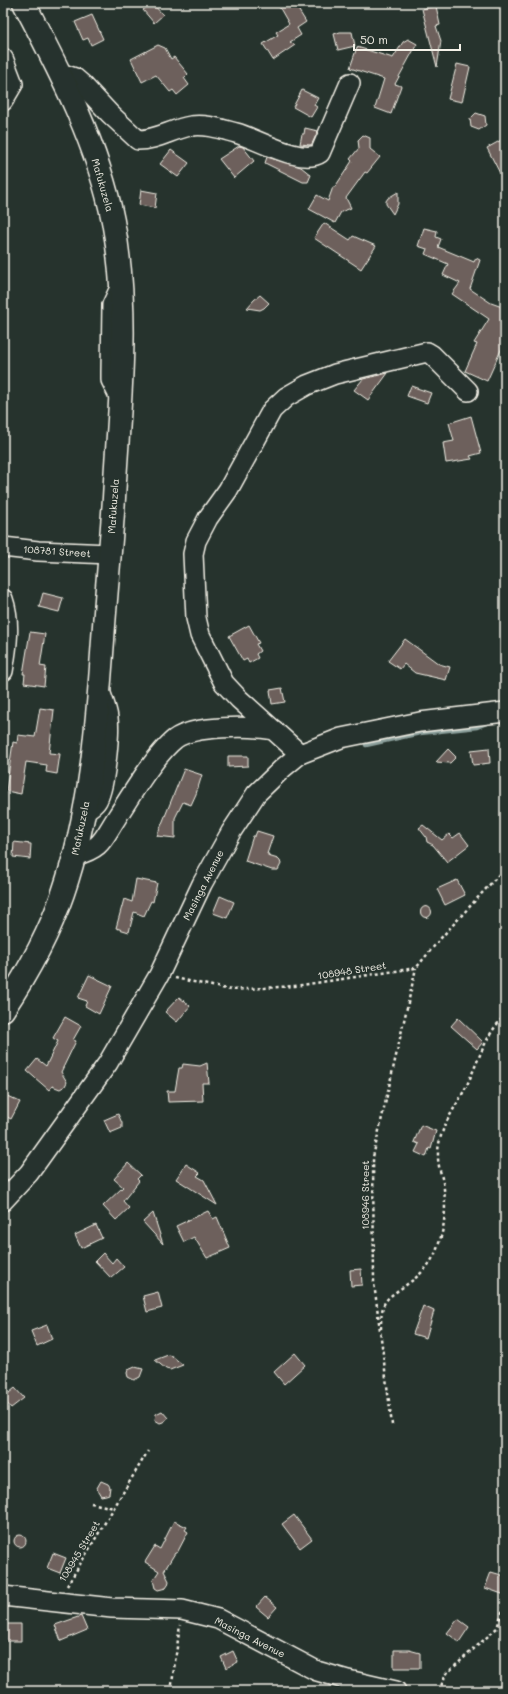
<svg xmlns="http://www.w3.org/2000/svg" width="508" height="1694" font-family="Mali,sans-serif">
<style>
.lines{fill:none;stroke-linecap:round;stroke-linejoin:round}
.stream{stroke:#8ca09c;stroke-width:4.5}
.building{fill:#6d615b;stroke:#f4f1e8}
.minor-casing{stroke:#f4f1e8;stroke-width:22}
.major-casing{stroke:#f4f1e8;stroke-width:25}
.path{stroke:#f4f1e8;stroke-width:2.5;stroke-dasharray:3 3;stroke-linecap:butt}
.minor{stroke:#26332d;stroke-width:19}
.major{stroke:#26332d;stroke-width:22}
.labels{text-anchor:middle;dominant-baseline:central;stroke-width:3;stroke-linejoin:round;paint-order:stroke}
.street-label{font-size:10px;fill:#f4f1e8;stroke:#26332d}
</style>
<rect width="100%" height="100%" fill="#26332d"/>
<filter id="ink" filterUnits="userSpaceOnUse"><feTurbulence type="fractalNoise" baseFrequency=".025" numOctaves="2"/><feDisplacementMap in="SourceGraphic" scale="8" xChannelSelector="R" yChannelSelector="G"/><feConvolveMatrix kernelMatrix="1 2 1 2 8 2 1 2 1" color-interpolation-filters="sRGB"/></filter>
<g filter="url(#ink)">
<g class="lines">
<path class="stream" d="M 366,745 L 420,733 L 477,727 L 491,721"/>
</g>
<path class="building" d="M 152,3 L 163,15 L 154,23 L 143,10 Z
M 277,3 L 294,3 L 306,22 L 297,28 L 301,35 L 290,42 L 295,45 L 273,60 L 263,44 L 278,35 L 276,32 L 289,24 Z
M 436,6 L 440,25 L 436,26 L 441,41 L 437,67 L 422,9 Z
M 92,15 L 103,39 L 91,45 L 88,38 L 83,40 L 75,22 Z
M 340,32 L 352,32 L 355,46 L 338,50 L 334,34 Z
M 408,39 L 417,44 L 395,84 L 401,86 L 391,114 L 375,108 L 384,79 L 350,68 L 357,47 L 393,58 L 403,42 Z
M 158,45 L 165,48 L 171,59 L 174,57 L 188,74 L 184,78 L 189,85 L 177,95 L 173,90 L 170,92 L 156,75 L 142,82 L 131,59 Z
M 457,64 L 470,67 L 462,102 L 448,99 Z
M 302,90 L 318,98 L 314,105 L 317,107 L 311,117 L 293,107 Z
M 476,113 L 485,116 L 486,125 L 479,130 L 471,127 L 470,119 Z
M 305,128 L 318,131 L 312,144 L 310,145 L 300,144 L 302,134 L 304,134 Z
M 363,135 L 370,138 L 370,149 L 380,157 L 367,173 L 365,172 L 346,198 L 351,208 L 341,212 L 335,223 L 309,209 L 317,195 L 328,201 L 333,187 L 335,187 L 352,161 L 350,159 L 359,148 L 358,140 Z
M 505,138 L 505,183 L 487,148 Z
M 239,146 L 243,147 L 254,161 L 234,178 L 219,159 Z
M 171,150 L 189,163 L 178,177 L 160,164 Z
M 267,157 L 301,167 L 311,175 L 308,182 L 303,182 L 265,163 Z
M 141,190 L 157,193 L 155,208 L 139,205 Z
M 398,192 L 398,204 L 393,214 L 386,204 L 386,201 L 388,198 Z
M 324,223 L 350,240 L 353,236 L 376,246 L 361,269 L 314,238 Z
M 424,228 L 437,231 L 436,237 L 441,239 L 438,247 L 474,262 L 476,258 L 480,260 L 470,289 L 491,303 L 505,308 L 505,341 L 487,381 L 465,371 L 477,344 L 474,343 L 489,319 L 452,294 L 460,283 L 443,275 L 448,264 L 425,254 L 427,249 L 418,246 Z
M 260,295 L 269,303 L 264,308 L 260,310 L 247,308 L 254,300 Z
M 388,373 L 368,400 L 354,390 L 363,379 Z
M 411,386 L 431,393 L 427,403 L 407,396 Z
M 471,416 L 481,453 L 470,456 L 472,459 L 446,463 L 443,443 L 454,441 L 449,423 Z
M 43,593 L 63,598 L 59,612 L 39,607 Z
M 249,625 L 259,643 L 256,644 L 260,651 L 256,654 L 258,658 L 249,663 L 247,659 L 243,661 L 229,636 Z
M 30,632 L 45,634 L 40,666 L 46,667 L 44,686 L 24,683 L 25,674 L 23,674 Z
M 405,639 L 439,664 L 450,667 L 446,680 L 415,673 L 404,664 L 400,669 L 388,661 Z
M 282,688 L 285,702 L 272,704 L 270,690 Z
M 40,708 L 54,710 L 49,753 L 60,754 L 57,774 L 46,772 L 47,765 L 26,762 L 21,794 L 6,791 L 13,742 L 17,743 L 18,735 L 35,737 Z
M 489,748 L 490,763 L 473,765 L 471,750 Z
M 448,749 L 456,757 L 450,763 L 436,762 Z
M 228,756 L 248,756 L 248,766 L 228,767 Z
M 184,769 L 202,775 L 196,794 L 191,805 L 183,802 L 175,818 L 175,838 L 157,836 Z
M 423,825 L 442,840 L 449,834 L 453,838 L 460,833 L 469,845 L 447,862 L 433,845 L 427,842 L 426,837 L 419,828 Z
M 257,831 L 273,836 L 267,854 L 269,854 L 268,856 L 278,859 L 280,861 L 281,864 L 278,870 L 272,870 L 245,861 L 253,836 L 255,836 Z
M 14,842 L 31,844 L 30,859 L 13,857 Z
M 136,879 L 157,883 L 153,902 L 151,901 L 144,916 L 134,912 L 129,932 L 116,928 L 124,899 L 132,902 Z
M 457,880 L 465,895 L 445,905 L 437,889 Z
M 220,896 L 234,902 L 227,918 L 213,913 Z
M420.5 912a5.5 5.5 0 1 1 11 0a5.5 5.5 0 1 1-11 0Z
M 89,975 L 112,986 L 99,1014 L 85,1006 L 87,1001 L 78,998 Z
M 179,997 L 190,1006 L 177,1022 L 165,1012 Z
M 65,1017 L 81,1026 L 73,1040 L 76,1041 L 61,1072 L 67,1082 L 65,1086 L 60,1089 L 52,1086 L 49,1090 L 27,1071 L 37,1059 L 46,1066 L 58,1041 L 53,1038 Z
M 458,1018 L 483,1042 L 477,1049 L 451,1026 Z
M 207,1063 L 209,1083 L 202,1083 L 203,1101 L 168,1102 L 167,1091 L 175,1091 L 179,1068 L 182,1068 L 183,1064 L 200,1066 Z
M 3,1094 L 20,1102 L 11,1119 L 3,1115 Z
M 118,1114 L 122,1123 L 122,1128 L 110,1133 L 104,1120 Z
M 421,1125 L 436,1131 L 431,1149 L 429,1148 L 426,1157 L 415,1152 L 419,1144 L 414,1142 Z
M 128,1163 L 141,1175 L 137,1179 L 139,1181 L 123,1201 L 129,1208 L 116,1220 L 103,1206 L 123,1187 L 114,1179 Z
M 186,1164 L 200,1173 L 197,1176 L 204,1180 L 217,1205 L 176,1179 Z
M 208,1211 L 213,1219 L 217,1217 L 230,1248 L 207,1258 L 194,1237 L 184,1242 L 176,1226 Z
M 153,1213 L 163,1244 L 143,1222 Z
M 96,1225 L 102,1238 L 81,1248 L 75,1235 Z
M 103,1253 L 112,1263 L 116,1258 L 124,1267 L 111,1278 L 95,1261 Z
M 361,1269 L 362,1285 L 351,1286 L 350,1270 Z
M 158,1292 L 162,1308 L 147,1312 L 143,1296 Z
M 423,1306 L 434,1311 L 426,1338 L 413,1334 Z
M 47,1325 L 52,1339 L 37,1346 L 31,1331 Z
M 295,1353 L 305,1365 L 284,1384 L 274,1372 Z
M 168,1355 L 172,1356 L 183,1365 L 170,1370 L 166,1369 L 155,1360 Z
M 135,1367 L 143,1369 L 140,1377 L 134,1380 L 128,1377 L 127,1373 L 128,1370 Z
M 15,1388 L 24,1398 L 11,1408 L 3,1398 Z
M 162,1411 L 168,1418 L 163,1422 L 160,1423 L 155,1420 L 156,1414 Z
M 101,1481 L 108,1484 L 110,1487 L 109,1494 L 106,1495 L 101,1496 L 98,1491 L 97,1488 Z
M 294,1515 L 312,1539 L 300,1548 L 282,1524 Z
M 174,1521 L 187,1527 L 185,1530 L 188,1532 L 177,1553 L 175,1553 L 164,1571 L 169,1581 L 168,1585 L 166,1588 L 158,1590 L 155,1588 L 153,1580 L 159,1571 L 145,1562 L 155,1546 L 160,1549 Z
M14 1541a6 6 0 1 1 12 0a6 6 0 1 1-12 0Z
M 53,1553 L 66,1558 L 60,1573 L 47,1568 Z
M 491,1572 L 505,1576 L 505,1595 L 485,1588 Z
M 265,1597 L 277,1607 L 268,1617 L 256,1607 Z
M 81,1616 L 87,1630 L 61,1641 L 55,1625 Z
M 458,1619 L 469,1627 L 459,1642 L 447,1633 Z
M 6,1624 L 21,1624 L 21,1641 L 3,1641 L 3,1628 L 6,1628 Z
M 394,1650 L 409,1650 L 420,1653 L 420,1668 L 394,1668 Z
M 233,1651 L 238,1662 L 226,1668 L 221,1657 Z"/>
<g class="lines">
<defs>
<path id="minor" d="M 3,58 L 13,84 L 3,101
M 60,73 L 75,78 L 82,84 L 110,114 L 138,140 C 157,140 172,129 191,126 C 207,124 221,129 236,133 C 256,138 302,166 320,153 L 350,83
M 118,292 L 112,305 L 111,372 L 111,380 L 119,396
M 3,547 L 38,551 L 110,554
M 3,599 C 11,622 7,648 3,671
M 300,754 L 239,699 L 224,683 L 200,635 L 196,618 L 193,554 L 196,541 L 208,518 L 228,490 L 272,410 L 286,397 L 307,385 L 335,374 L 427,352 L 432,355 L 468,391
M 84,812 C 87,809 93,806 96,802 C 105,791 110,733 108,718 C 107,709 103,700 100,691
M 74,856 C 103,848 102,840 117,817 C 131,795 156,754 175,739 C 194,725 251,726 274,730
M 3,1201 L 29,1173 L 108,1063 L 159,975 L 202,884 L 231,832 L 256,794 L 283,768 L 300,754 L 341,738 L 420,722 L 505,712
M 3,1596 L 112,1608 L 182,1610 L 218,1619 L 317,1671 L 348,1680 L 396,1691"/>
<path id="major" d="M 3,1010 C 27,974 49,934 63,893 C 91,812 97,725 103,640 C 106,593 111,546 114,498 C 119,404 131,315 113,221 C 98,144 60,72 24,3"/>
</defs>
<use href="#minor" class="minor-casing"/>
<use href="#major" class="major-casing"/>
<path class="path" d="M 175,978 L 231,990 L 295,986 L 416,968 L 440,939 L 505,868
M 381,1329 C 381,1320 381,1310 385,1302 C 390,1295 399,1290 406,1285 C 422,1274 433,1263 439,1243 C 445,1226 446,1207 444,1189 C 443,1178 438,1168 438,1157 C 437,1130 455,1109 466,1087 C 477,1065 486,1032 505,1016
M 392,1425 L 374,1283 L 373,1157 L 416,968
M 91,1503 L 114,1508
M 67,1586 L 148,1451
M 171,1691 L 180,1625
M 439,1691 L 446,1674 L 497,1628 L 505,1603"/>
<use href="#minor" class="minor"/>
<use href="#major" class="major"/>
</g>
</g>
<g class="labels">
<g class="street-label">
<text transform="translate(103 185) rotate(74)">Mafukuzela</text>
<text transform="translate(113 506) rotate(-86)">Mafukuzela</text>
<text transform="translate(57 551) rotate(4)">108781 Street</text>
<text transform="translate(80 828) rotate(-78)">Mafukuzela</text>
<text transform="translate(203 885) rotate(-63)">Masinga Avenue</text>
<text transform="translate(352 970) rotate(-9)">108948 Street</text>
<text transform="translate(365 1195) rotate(-90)">108946 Street</text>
<text transform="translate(79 1551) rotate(-59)">108945 Street</text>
<text transform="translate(250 1637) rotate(27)">Masinga Avenue</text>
</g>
</g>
<rect width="508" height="1694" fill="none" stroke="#26332d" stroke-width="16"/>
<rect x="8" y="8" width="492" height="1678" fill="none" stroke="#f4f1e8" stroke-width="1.5" filter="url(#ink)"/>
<path d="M354 44v6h106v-6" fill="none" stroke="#f4f1e8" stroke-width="2"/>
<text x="360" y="44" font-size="12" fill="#f4f1e8" stroke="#26332d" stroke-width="3" paint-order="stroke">50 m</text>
</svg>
